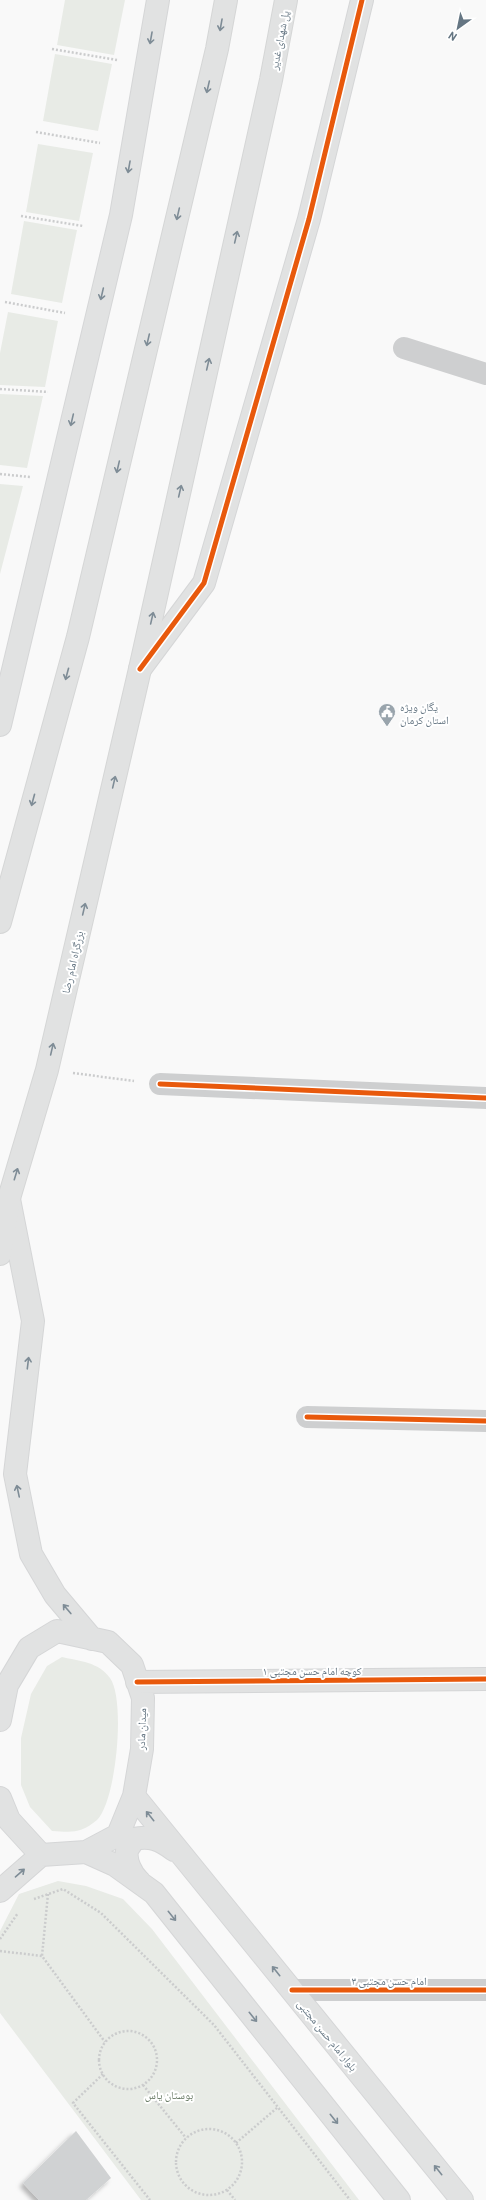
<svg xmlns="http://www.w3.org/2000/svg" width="486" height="2200" font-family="Barlow,'Noto Naskh Arabic',sans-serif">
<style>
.green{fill:#e8ebe6}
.building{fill:#d0d2d3;filter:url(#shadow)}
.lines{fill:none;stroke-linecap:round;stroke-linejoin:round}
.secondary-casing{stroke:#d5d6d7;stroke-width:24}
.primary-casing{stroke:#d5d6d7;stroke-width:24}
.highway-casing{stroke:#d5d6d6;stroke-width:24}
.path{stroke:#cbcccd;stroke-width:2.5;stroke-dasharray:2 2;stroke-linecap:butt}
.street{stroke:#cecfd0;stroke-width:22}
.secondary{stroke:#e1e2e2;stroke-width:22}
.primary{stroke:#e1e2e2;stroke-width:22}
.highway{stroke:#e1e2e2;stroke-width:22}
.cycleway-casing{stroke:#fff;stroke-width:8}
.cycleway{stroke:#e8590c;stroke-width:5}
.oneway{stroke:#7e8c96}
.labels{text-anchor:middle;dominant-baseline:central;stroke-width:4;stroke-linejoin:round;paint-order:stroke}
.street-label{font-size:11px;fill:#657683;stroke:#fff}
.poi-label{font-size:11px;fill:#657683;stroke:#fff;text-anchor:start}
.park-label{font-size:11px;fill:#687a64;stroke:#fff}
</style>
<defs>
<filter id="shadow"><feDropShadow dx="-3.5" dy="3.5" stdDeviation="2" flood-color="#0004"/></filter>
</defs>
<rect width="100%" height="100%" fill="#f9f9f9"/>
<path class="green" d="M 65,0 L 125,0 L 114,55 L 57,45 Z
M 55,54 L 112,64 L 98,131 L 43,121 Z
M 38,144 L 93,153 L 79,221 L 26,212 Z
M 24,221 L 77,230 L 62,303 L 11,294 Z
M 8,312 L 58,321 L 45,387 L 0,385 L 0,353 Z
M 0,394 L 43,396 L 27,468 L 0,465 Z
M 0,484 L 23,486 L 0,574 Z
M 62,1657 C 79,1661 99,1662 110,1678 C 126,1700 116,1802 97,1820 C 80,1834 72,1832 52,1831 L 30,1807 L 21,1785 L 21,1738 L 31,1694 L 47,1666 Z
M 58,1881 L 86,1886 L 123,1899 L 152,1929 L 359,2200 L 141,2200 L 0,2013 L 0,1931 L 19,1894 Z"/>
<path class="building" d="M 76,2131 L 111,2178 L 86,2200 L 39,2200 L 23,2183 Z"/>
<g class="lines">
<defs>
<path id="secondary" d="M 140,669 L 204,583 L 309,219 L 362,0
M 9,1199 L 33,1321 L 15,1474 L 31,1554 L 55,1595 L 92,1639
M 137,1682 L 486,1679
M 0,1720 L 7,1685 L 29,1648 L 57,1631 L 108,1642 L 132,1665 L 143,1698 L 142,1749 L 134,1796 L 118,1835 L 86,1852 L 41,1855 L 9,1820 L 0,1798
M 134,1796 L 462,2200
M 86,1852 L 115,1865 L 154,1893 L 399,2200
M 139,1881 C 132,1875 125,1861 127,1851 C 128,1847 132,1843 134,1839 C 150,1835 161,1840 174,1850
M 0,1891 L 41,1855"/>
<path id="primary" d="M 0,725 L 121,215 L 158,0"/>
<path id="highway" d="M 0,922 L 78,637 L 217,49 L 226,0
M 0,1254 L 9,1198 L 47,1070 L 140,669 L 271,80 L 286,0"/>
</defs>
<use href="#secondary" class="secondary-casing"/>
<use href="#primary" class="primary-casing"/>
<use href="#highway" class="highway-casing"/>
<path class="path" d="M 52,49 L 117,60
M 36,132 L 100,143
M 21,216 L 83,226
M 5,302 L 65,313
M 0,389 L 48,392
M 0,474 L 30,477
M 73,1073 L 134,1081
M 48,1894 L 42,1956 L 105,2042
M 34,1899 L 63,1889 L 101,1913 L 214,2025 L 350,2200
M 0,1939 L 18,1913
M 0,1951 L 42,1956
M99 2060a29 29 0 1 1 58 0a29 29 0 1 1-58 0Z
M 103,2074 L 73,2103 L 150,2200
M 143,2085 L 186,2138
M176 2162a33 33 0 1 1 66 0a33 33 0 1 1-66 0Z
M 236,2143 L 278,2107
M 227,2190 L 235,2200"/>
<path class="street" d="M 404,348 L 486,374
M 160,1084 L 486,1098
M 307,1417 L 486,1421
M 292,1990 L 486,1990"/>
<use href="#secondary" class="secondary"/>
<use href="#primary" class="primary"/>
<use href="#highway" class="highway"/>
<defs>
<path id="cycleway" d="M 140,669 L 204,583 L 309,219 L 362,0
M 160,1084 L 486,1098
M 307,1417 L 486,1421
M 137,1682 L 486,1679
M 292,1990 L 486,1990"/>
</defs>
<use href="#cycleway" class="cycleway-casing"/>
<use href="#cycleway" class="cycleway"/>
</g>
<defs><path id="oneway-shaft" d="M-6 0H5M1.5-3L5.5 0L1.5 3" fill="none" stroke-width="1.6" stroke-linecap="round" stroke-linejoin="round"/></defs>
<g class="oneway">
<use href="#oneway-shaft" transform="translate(221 25) rotate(100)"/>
<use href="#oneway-shaft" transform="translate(151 38) rotate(100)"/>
<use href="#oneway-shaft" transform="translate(208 87) rotate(103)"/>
<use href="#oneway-shaft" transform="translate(129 167) rotate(100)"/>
<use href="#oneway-shaft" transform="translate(178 214) rotate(103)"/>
<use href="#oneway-shaft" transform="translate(236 237) rotate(-77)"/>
<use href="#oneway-shaft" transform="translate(102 294) rotate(103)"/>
<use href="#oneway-shaft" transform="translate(148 340) rotate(103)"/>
<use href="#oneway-shaft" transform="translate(208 364) rotate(-77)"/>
<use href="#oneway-shaft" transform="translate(72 420) rotate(103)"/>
<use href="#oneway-shaft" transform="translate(118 467) rotate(103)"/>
<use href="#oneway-shaft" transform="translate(180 491) rotate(-77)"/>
<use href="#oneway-shaft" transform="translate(152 618) rotate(-77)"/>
<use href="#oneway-shaft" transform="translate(67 674) rotate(105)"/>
<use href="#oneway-shaft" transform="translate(114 782) rotate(-77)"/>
<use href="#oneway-shaft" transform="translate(33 800) rotate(105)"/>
<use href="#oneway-shaft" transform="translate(84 909) rotate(-77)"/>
<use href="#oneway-shaft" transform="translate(52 1049) rotate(-77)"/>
<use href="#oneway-shaft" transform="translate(16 1174) rotate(-73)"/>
<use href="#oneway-shaft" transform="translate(28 1363) rotate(-83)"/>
<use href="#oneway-shaft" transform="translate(18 1491) rotate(-102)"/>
<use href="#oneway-shaft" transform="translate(67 1609) rotate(-130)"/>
<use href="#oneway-shaft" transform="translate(150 1816) rotate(-129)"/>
<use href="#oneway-shaft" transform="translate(20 1873) rotate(-41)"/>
<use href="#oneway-shaft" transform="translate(172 1916) rotate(51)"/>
<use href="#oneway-shaft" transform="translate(276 1971) rotate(-129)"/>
<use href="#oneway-shaft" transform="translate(253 2017) rotate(51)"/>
<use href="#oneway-shaft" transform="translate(334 2119) rotate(51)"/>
<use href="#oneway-shaft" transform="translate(438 2170) rotate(-129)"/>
</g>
<defs>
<symbol id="civic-pin" viewBox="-11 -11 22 30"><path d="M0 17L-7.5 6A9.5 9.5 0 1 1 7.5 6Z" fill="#99a4ac" stroke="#fff"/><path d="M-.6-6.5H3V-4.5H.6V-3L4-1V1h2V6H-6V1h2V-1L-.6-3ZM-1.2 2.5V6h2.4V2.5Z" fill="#fff"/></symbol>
</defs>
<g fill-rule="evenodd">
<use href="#civic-pin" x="377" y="702" width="20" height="27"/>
</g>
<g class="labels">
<g class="street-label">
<text transform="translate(279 40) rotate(-79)">پل شهدای غدیر</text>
<text transform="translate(72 962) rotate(-77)">بزرگراه امام رضا</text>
<text x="312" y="1670">کوچه امام حسن مجتبی ۱</text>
<text transform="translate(141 1729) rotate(-88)">میدان مادر</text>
<text x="389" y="1980">امام حسن مجتبی ۳</text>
<text transform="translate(328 2035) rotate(51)">بلوار امام حسن مجتبی</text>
</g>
<g class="poi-label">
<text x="400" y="706">یگان ویژه<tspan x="400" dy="13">استان کرمان</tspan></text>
</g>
<g class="park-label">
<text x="169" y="2094">بوستان یاس</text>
</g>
</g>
<g transform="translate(458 28) rotate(213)" stroke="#ffffff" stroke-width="3" paint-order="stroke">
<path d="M0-3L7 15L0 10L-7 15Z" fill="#657683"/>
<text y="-6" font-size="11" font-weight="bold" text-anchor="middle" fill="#657683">N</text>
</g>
</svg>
